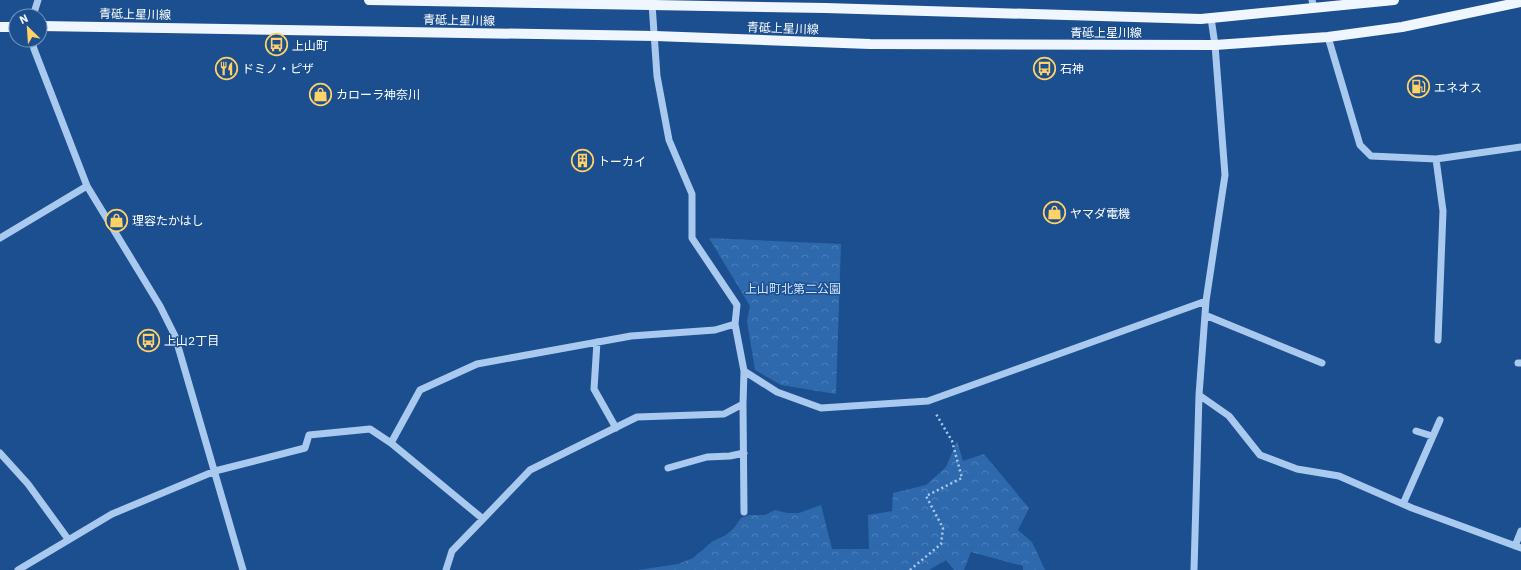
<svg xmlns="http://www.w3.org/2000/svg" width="1521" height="570" font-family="'IBM Plex Sans','Noto Sans JP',sans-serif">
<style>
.forest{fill:url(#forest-crowns)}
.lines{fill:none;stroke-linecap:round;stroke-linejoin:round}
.path{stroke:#a9c9ee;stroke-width:2.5;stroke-dasharray:2 3;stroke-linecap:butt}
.minor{stroke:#a9c9ee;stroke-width:7}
.major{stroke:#f0f6ff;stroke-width:10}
.labels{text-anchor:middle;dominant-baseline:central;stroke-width:3;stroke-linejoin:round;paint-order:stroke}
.street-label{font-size:12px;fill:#fff;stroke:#1b4f8f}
.poi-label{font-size:12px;fill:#fff;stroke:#1b4f8f;text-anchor:start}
.park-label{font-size:12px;fill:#cfe3fa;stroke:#1b4f8f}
</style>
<defs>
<pattern id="forest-crowns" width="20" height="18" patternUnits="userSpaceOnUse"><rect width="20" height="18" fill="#2e69ad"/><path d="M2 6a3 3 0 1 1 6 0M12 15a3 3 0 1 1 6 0" fill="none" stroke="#4d80b9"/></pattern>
</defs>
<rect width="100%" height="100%" fill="#1b4f8f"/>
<path class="forest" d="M 709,238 L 841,244 L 836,394 L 781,385 L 755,370 L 747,321 L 750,306 Z
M 957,441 L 963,461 L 984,454 L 1029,508 L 1018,530 L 1032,542 L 1045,570 L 1023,570 L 1023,566 L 971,552 L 964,570 L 954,570 L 946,560 L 929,570 L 638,570 L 678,564 L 693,558 L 713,541 L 726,535 L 734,528 L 741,518 L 749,515 L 765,515 L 775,510 L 787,513 L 799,513 L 821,505 L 832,549 L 869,549 L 868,515 L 892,511 L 893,493 L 926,485 L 946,467 Z"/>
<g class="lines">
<path class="path" d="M 910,570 L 941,544 L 943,528 L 926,496 L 962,478 L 952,441 L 936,414"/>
<path class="minor" d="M 1312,0 L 1314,8
M 652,4 L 657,76 L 669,140 L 692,194 L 692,238 L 737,305 L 735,324
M 33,16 L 38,0
M 1211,18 L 1215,45 L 1225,175 L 1206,301 L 1199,395 L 1229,416 L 1260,455 L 1297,469 L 1339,476 L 1412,508 L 1521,548
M 1328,37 L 1360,145 L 1371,156 L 1436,159 L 1443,211 L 1438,340
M 32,40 L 34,49 L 87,186 L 160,306 L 175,336 L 243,570
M 1436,159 L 1521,147
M 0,238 L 87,186
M 1205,315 L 1322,363
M 597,342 L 594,389 L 616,428
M 1518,363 L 1521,363
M 743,404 L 744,371
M 1416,431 L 1432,436
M 391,443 L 420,390 L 477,364 L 631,336 L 715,330 L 735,324 L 744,371 L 777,392 L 821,408 L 928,401 L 1206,301
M 0,453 L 28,484 L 68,539
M 668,468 L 707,457 L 730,456 L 744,453
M 1403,504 L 1440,420
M 1515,546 L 1521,531
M 18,570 L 112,514 L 215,471 L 305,448 L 309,435 L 370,429 L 391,443 L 483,519 L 530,470 L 637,417 L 724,414 L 743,404 L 744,512
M 446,570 L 452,551 L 483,519
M 1194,570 L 1199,395"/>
<path class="major" d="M 369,0 L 825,8 L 1201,19 L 1394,0
M 40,26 L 655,36 L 870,44 L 1215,45 L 1328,37 L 1402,27 L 1521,2
M 0,27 L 16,27"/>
</g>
<defs>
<symbol id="bus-ring" viewBox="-11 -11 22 22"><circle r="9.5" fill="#1b4f8f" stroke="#ffd166" stroke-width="1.5"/><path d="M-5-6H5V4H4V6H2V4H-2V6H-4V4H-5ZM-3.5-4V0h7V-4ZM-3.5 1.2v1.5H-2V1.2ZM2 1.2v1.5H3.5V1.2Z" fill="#ffd166"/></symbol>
<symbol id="restaurant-ring" viewBox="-11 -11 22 22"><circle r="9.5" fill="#1b4f8f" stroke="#ffd166" stroke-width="1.5"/><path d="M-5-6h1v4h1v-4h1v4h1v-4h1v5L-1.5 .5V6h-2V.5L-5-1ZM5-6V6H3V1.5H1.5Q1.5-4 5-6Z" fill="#ffd166"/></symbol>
<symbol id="fuel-ring" viewBox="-11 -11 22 22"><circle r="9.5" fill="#1b4f8f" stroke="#ffd166" stroke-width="1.5"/><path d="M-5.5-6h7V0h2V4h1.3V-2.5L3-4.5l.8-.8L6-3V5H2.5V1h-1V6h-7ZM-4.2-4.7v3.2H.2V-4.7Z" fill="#ffd166"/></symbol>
<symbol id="shop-ring" viewBox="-11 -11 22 22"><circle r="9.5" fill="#1b4f8f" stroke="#ffd166" stroke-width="1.5"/><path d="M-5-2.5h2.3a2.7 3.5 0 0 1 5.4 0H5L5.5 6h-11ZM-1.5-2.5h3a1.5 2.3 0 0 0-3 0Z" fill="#ffd166"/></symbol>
<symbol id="building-ring" viewBox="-11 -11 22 22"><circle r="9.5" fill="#1b4f8f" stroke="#ffd166" stroke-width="1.5"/><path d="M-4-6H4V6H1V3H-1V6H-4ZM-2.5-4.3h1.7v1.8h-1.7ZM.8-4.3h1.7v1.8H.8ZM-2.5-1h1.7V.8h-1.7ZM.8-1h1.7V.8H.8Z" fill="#ffd166"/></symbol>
</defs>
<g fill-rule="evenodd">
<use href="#bus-ring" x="264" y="32" width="25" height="25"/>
<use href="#restaurant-ring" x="214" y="56" width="25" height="25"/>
<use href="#bus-ring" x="1032" y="56" width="25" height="25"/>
<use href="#fuel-ring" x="1406" y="74" width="25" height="25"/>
<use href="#shop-ring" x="308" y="82" width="25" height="25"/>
<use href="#building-ring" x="570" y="148" width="25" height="25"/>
<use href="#shop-ring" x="1042" y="200" width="25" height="25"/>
<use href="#shop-ring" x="104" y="208" width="25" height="25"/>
<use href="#bus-ring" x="136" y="328" width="25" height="25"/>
</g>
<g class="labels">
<g class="street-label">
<text transform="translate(135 14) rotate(1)">青砥上星川線</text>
<text transform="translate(459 20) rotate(1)">青砥上星川線</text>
<text transform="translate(783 28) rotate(2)">青砥上星川線</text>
<text x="1106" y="32">青砥上星川線</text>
</g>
<g class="poi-label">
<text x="292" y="45">上山町</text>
<text x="242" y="68">ドミノ・ピザ</text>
<text x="1060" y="68">石神</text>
<text x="1434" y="87">エネオス</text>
<text x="336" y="94">カローラ神奈川</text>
<text x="598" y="161">トーカイ</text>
<text x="1070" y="213">ヤマダ電機</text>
<text x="132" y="220">理容たかはし</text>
<text x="164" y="340">上山2丁目</text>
</g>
<g class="park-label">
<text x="793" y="288">上山町北第二公園</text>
</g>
</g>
<g transform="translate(28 28) rotate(335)"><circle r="19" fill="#1b4f8f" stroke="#7695bc"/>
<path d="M0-3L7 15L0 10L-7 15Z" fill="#ffd166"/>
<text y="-6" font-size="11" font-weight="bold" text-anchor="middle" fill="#ffffff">N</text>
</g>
</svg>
